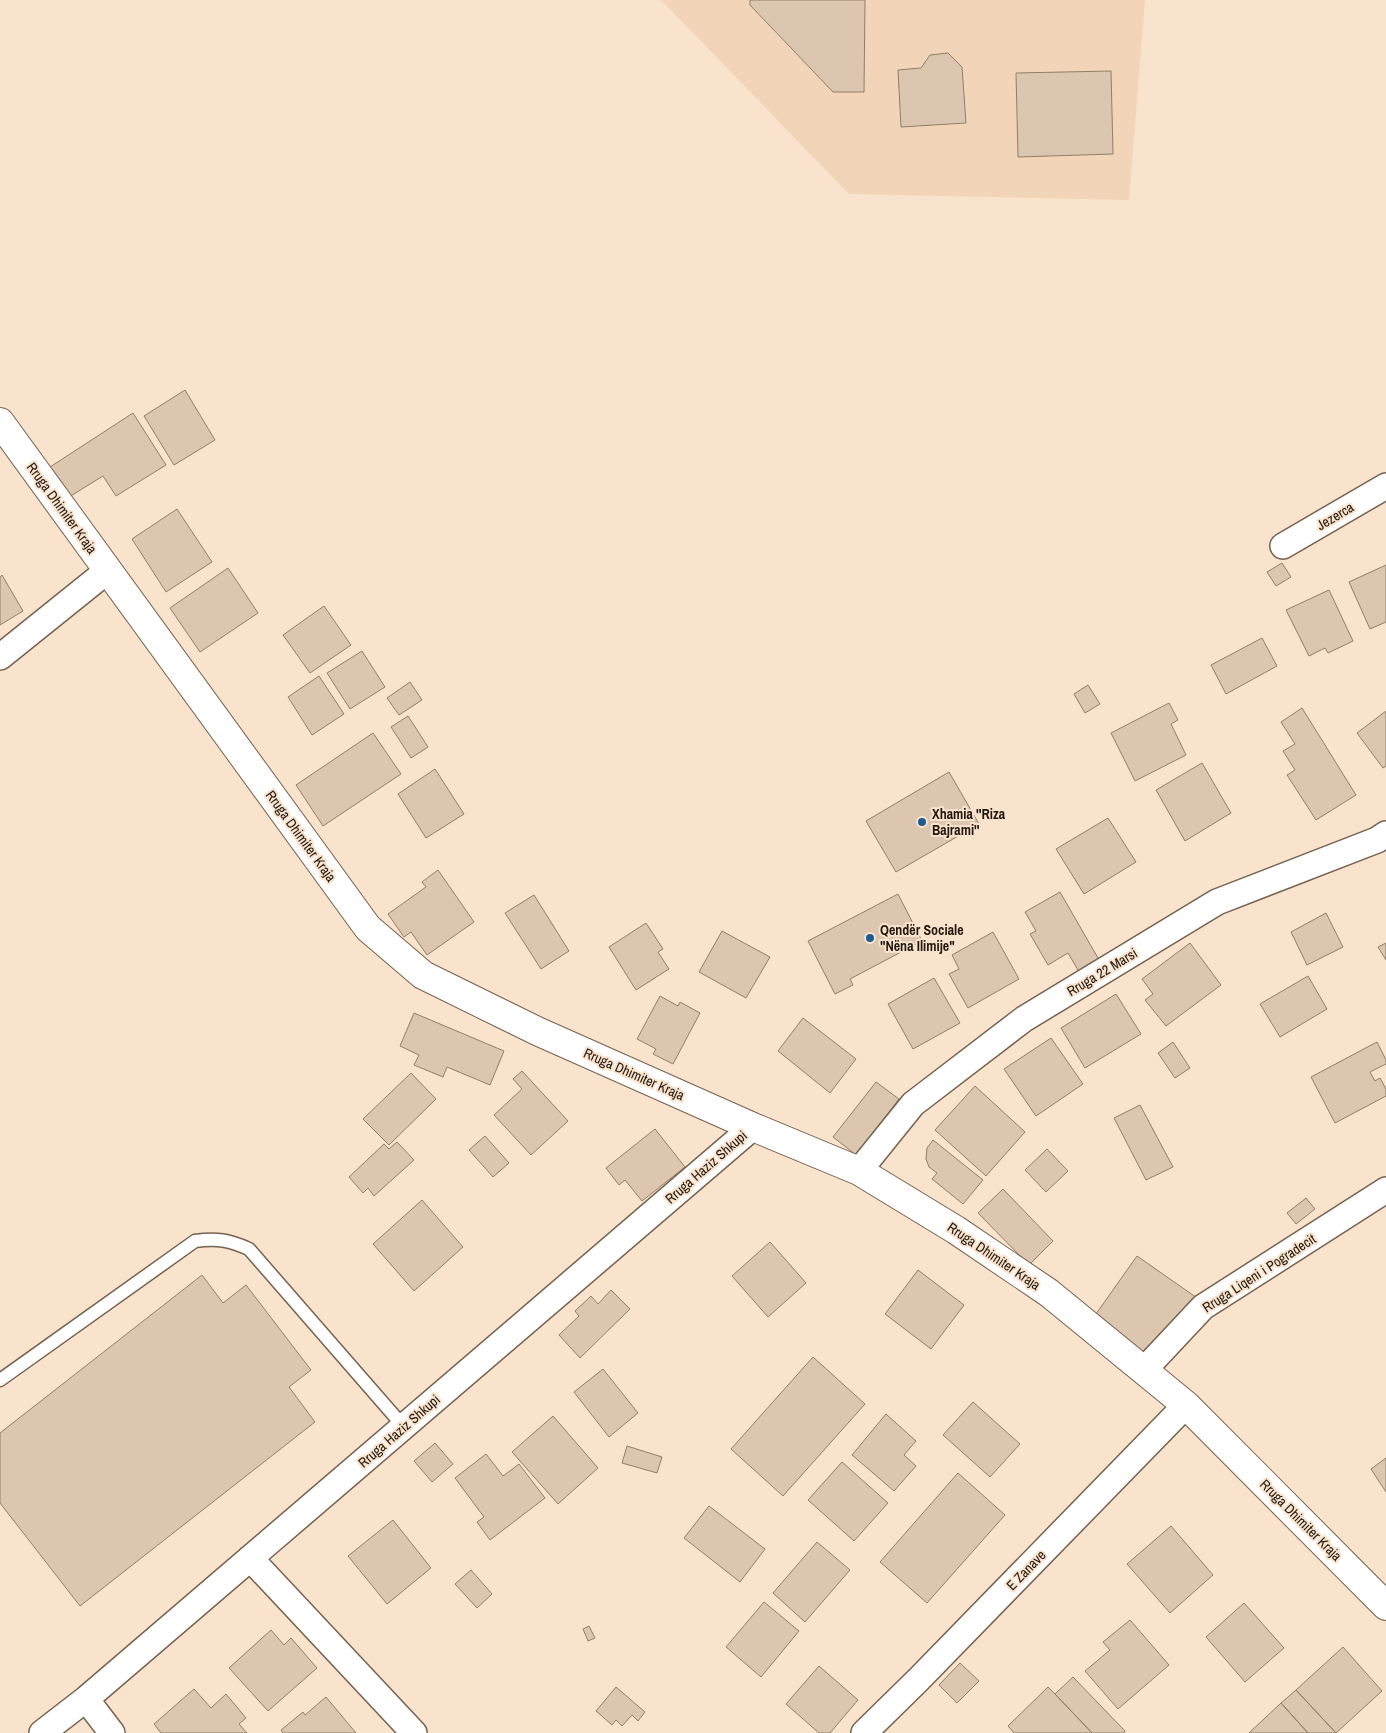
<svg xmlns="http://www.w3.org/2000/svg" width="1386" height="1733" font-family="'Archivo Narrow',sans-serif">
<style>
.built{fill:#f2d5b8}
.building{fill:#dcc6af;stroke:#927d68}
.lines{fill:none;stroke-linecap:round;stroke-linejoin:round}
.lane-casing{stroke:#76624e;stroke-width:15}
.street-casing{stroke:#76624e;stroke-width:28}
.secondary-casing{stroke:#76624e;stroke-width:30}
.lane{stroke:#fff;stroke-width:12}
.street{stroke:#fff;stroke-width:25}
.secondary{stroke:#fff;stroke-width:28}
.poi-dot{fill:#1b5d92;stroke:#fae3cc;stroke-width:2}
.labels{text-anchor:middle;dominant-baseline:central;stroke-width:4;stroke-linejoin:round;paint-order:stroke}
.street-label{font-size:14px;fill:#201810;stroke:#fae3cc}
.poi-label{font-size:14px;font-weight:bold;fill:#201810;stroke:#fae3cc;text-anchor:start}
</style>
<rect width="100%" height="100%" fill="#fae3cc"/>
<path class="built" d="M 661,0 L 1145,0 L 1129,200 L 849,194 Z"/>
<path class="building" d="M 750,0 L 865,0 L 864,92 L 833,92 L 750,5 Z
M 948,53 L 962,67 L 966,123 L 901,127 L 898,70 L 921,68 L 930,55 Z
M 1111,71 L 1113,154 L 1018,157 L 1016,73 Z
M 185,390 L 215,440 L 174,465 L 144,416 Z
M 133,413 L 166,465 L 116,496 L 103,476 L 69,497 L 50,467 Z
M 177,509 L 212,562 L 166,592 L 132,539 Z
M 1282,563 L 1291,577 L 1276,586 L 1267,572 Z
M 1386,565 L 1386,622 L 1370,629 L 1349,582 Z
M 228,568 L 258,613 L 200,652 L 170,608 Z
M 2,575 L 23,611 L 0,625 L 0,577 Z
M 1329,590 L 1353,641 L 1328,653 L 1325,648 L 1309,656 L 1286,610 Z
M 324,606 L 351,645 L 310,673 L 283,635 Z
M 1262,638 L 1277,666 L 1226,694 L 1211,665 Z
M 362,651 L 385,687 L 350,709 L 327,673 Z
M 319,676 L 344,714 L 312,735 L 288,697 Z
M 410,682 L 422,700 L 399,715 L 387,698 Z
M 1088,685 L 1100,704 L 1085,713 L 1074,694 Z
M 1169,703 L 1178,720 L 1171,724 L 1186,755 L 1135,781 L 1111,733 Z
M 1302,708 L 1356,795 L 1316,820 L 1287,775 L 1295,770 L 1283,751 L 1295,744 L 1281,722 Z
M 1386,711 L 1386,766 L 1383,768 L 1357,733 Z
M 408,716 L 428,747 L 411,758 L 391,727 Z
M 373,733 L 401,774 L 323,826 L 296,785 Z
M 1202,763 L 1231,813 L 1185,841 L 1156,790 Z
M 435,769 L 464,814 L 426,838 L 398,794 Z
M 949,772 L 979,824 L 896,872 L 866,821 Z
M 1108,818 L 1136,862 L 1084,894 L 1056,849 Z
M 438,870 L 474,922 L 427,955 L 411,932 L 404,937 L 388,914 L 426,887 L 422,882 Z
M 1060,892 L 1102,965 L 1082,977 L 1068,953 L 1048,965 L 1030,934 L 1036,931 L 1025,912 Z
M 898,894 L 922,941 L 850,979 L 853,985 L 835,994 L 808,941 Z
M 534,895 L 569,951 L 541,969 L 505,913 Z
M 1326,913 L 1343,947 L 1307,965 L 1291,932 Z
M 646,923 L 663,949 L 658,952 L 669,969 L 636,990 L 609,947 Z
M 722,931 L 770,957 L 746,998 L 699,972 Z
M 993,932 L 1019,979 L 968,1008 L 949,974 L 959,969 L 952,955 Z
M 1190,943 L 1221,985 L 1166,1026 L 1145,1000 L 1153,994 L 1142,979 Z
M 1386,943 L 1386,960 L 1378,947 Z
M 1308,976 L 1327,1009 L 1280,1037 L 1260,1004 Z
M 934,978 L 960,1023 L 913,1049 L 888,1004 Z
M 1116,994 L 1141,1034 L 1085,1068 L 1061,1028 Z
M 660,996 L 678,1006 L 680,1002 L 700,1013 L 673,1064 L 653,1054 L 656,1049 L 637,1039 Z
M 414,1013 L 504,1051 L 490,1085 L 447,1067 L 443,1077 L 414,1065 L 419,1055 L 400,1046 Z
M 803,1018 L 856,1059 L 830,1093 L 778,1051 Z
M 1051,1038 L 1083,1084 L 1036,1116 L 1004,1069 Z
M 1173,1042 L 1190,1068 L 1175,1078 L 1158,1053 Z
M 1377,1042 L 1386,1060 L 1386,1064 L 1370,1072 L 1375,1081 L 1380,1078 L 1386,1089 L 1386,1096 L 1335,1123 L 1311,1077 Z
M 522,1071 L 568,1121 L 531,1155 L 494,1115 L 522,1089 L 513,1079 Z
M 411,1073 L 436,1099 L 389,1145 L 363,1119 Z
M 876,1082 L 899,1099 L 856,1155 L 833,1137 Z
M 975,1086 L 1025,1132 L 986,1176 L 935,1130 Z
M 1140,1105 L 1173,1167 L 1146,1180 L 1114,1118 Z
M 655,1129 L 685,1167 L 642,1201 L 625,1180 L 619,1185 L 606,1168 Z
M 485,1136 L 509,1163 L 493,1177 L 469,1150 Z
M 933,1140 L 983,1180 L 963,1204 L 932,1179 L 937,1173 L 929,1167 L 926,1159 L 927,1148 Z
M 397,1142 L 414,1160 L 374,1196 L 368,1188 L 363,1193 L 349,1177 L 384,1144 L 389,1149 Z
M 1047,1149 L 1068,1171 L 1046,1192 L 1025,1170 Z
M 1003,1189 L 1053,1241 L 1029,1265 L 978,1213 Z
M 1306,1198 L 1315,1209 L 1296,1224 L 1287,1213 Z
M 422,1200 L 463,1247 L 414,1291 L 373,1244 Z
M 770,1242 L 806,1283 L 768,1317 L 732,1276 Z
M 1137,1256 L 1200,1300 L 1138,1356 L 1091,1321 Z
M 918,1270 L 964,1305 L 931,1349 L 885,1314 Z
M 202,1275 L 223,1303 L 246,1285 L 311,1370 L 289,1387 L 315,1422 L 80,1606 L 0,1503 L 0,1433 Z
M 611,1290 L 630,1309 L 580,1358 L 559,1335 L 579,1316 L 575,1311 L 591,1296 L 598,1304 Z
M 813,1357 L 865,1404 L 783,1496 L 731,1449 Z
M 603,1369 L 638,1413 L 609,1437 L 574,1392 Z
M 973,1402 L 1020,1444 L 990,1477 L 943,1435 Z
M 886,1414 L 916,1441 L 904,1455 L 916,1466 L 894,1491 L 852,1455 Z
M 553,1416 L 598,1468 L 558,1504 L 512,1452 Z
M 435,1443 L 453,1464 L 432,1482 L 414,1461 Z
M 627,1446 L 662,1457 L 657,1473 L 622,1463 Z
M 486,1454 L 503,1476 L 519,1464 L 545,1498 L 490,1540 L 477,1522 L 484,1517 L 455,1478 Z
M 1386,1458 L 1386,1492 L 1371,1469 Z
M 842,1462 L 888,1503 L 854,1541 L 808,1500 Z
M 958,1473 L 1005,1515 L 927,1603 L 880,1562 Z
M 709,1506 L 765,1549 L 740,1582 L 684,1538 Z
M 393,1520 L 431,1568 L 387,1604 L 348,1556 Z
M 1171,1526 L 1213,1575 L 1170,1613 L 1127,1564 Z
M 817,1542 L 850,1570 L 805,1622 L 773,1593 Z
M 471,1570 L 492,1594 L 477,1608 L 455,1584 Z
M 764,1602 L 799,1631 L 761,1677 L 726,1647 Z
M 1244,1603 L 1284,1648 L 1245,1682 L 1206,1637 Z
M 1130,1620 L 1169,1665 L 1118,1709 L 1085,1671 L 1110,1650 L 1103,1642 Z
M 589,1626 L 595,1638 L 588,1641 L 583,1629 Z
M 271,1630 L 284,1645 L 291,1638 L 317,1668 L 268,1711 L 229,1668 Z
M 1343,1647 L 1382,1691 L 1336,1733 L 1296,1690 Z
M 960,1663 L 979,1681 L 957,1703 L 939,1685 Z
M 819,1666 L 858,1700 L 830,1733 L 819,1733 L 786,1704 Z
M 1073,1677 L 1125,1731 L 1124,1733 L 1092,1733 L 1055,1694 Z
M 616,1687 L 645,1712 L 638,1721 L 632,1715 L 622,1726 L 616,1720 L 612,1725 L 596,1711 Z
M 1048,1687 L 1055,1694 L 1092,1733 L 1014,1733 L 1008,1726 Z
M 194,1689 L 211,1708 L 226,1694 L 246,1718 L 239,1724 L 247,1733 L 161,1733 L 154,1724 Z
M 1296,1690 L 1336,1733 L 1308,1733 L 1281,1703 Z
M 326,1697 L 356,1733 L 283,1733 L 281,1730 L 303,1712 L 305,1715 Z
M 1281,1703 L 1308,1733 L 1249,1733 Z"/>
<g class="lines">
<defs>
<path id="lane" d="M 0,1380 L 195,1241 C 217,1238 229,1240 249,1249 L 404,1427"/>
<path id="street" d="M 1283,546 L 1386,486
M 0,657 L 107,571
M 859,1171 L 913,1104 L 1024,1019 L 1217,902 L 1377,840 L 1386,834
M 1144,1370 L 1203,1307 L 1386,1190
M 250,1558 L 414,1733
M 86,1699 L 112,1733
M 42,1733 L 86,1699 L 753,1127
M 864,1733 L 919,1679 L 1186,1405"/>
<path id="secondary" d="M 0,422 L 368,928 L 423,975 L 537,1031 L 753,1127 L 859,1171 L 956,1230 L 1049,1293 L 1186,1405 L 1386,1606"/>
</defs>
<use href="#lane" class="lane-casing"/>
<use href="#street" class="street-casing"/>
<use href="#secondary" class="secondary-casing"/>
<use href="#lane" class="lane"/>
<use href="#street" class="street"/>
<use href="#secondary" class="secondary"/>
</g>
<g class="poi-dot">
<circle cx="922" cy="822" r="5"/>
<circle cx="870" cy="938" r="5"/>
</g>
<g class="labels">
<g class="street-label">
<text transform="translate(62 508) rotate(54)">Rruga Dhimiter Kraja</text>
<text transform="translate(1335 516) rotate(-31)">Jezerca</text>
<text transform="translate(301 836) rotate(54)">Rruga Dhimiter Kraja</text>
<text transform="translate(1102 972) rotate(-31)">Rruga 22 Marsi</text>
<text transform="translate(634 1074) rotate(24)">Rruga Dhimiter Kraja</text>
<text transform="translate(706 1167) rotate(-41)">Rruga Haziz Shkupi</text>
<text transform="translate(994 1256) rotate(34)">Rruga Dhimiter Kraja</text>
<text transform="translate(1259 1273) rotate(-33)">Rruga Liqeni i Pogradecit</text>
<text transform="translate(399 1431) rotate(-41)">Rruga Haziz Shkupi</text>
<text transform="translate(1301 1520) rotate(45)">Rruga Dhimiter Kraja</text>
<text transform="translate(1026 1570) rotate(-46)">E Zanave</text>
</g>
<g class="poi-label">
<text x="932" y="814">Xhamia ''Riza<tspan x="932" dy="16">Bajrami''</tspan></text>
<text x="880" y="930">Qendër Sociale<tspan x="880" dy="16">"Nëna Ilimije"</tspan></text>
</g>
</g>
</svg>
